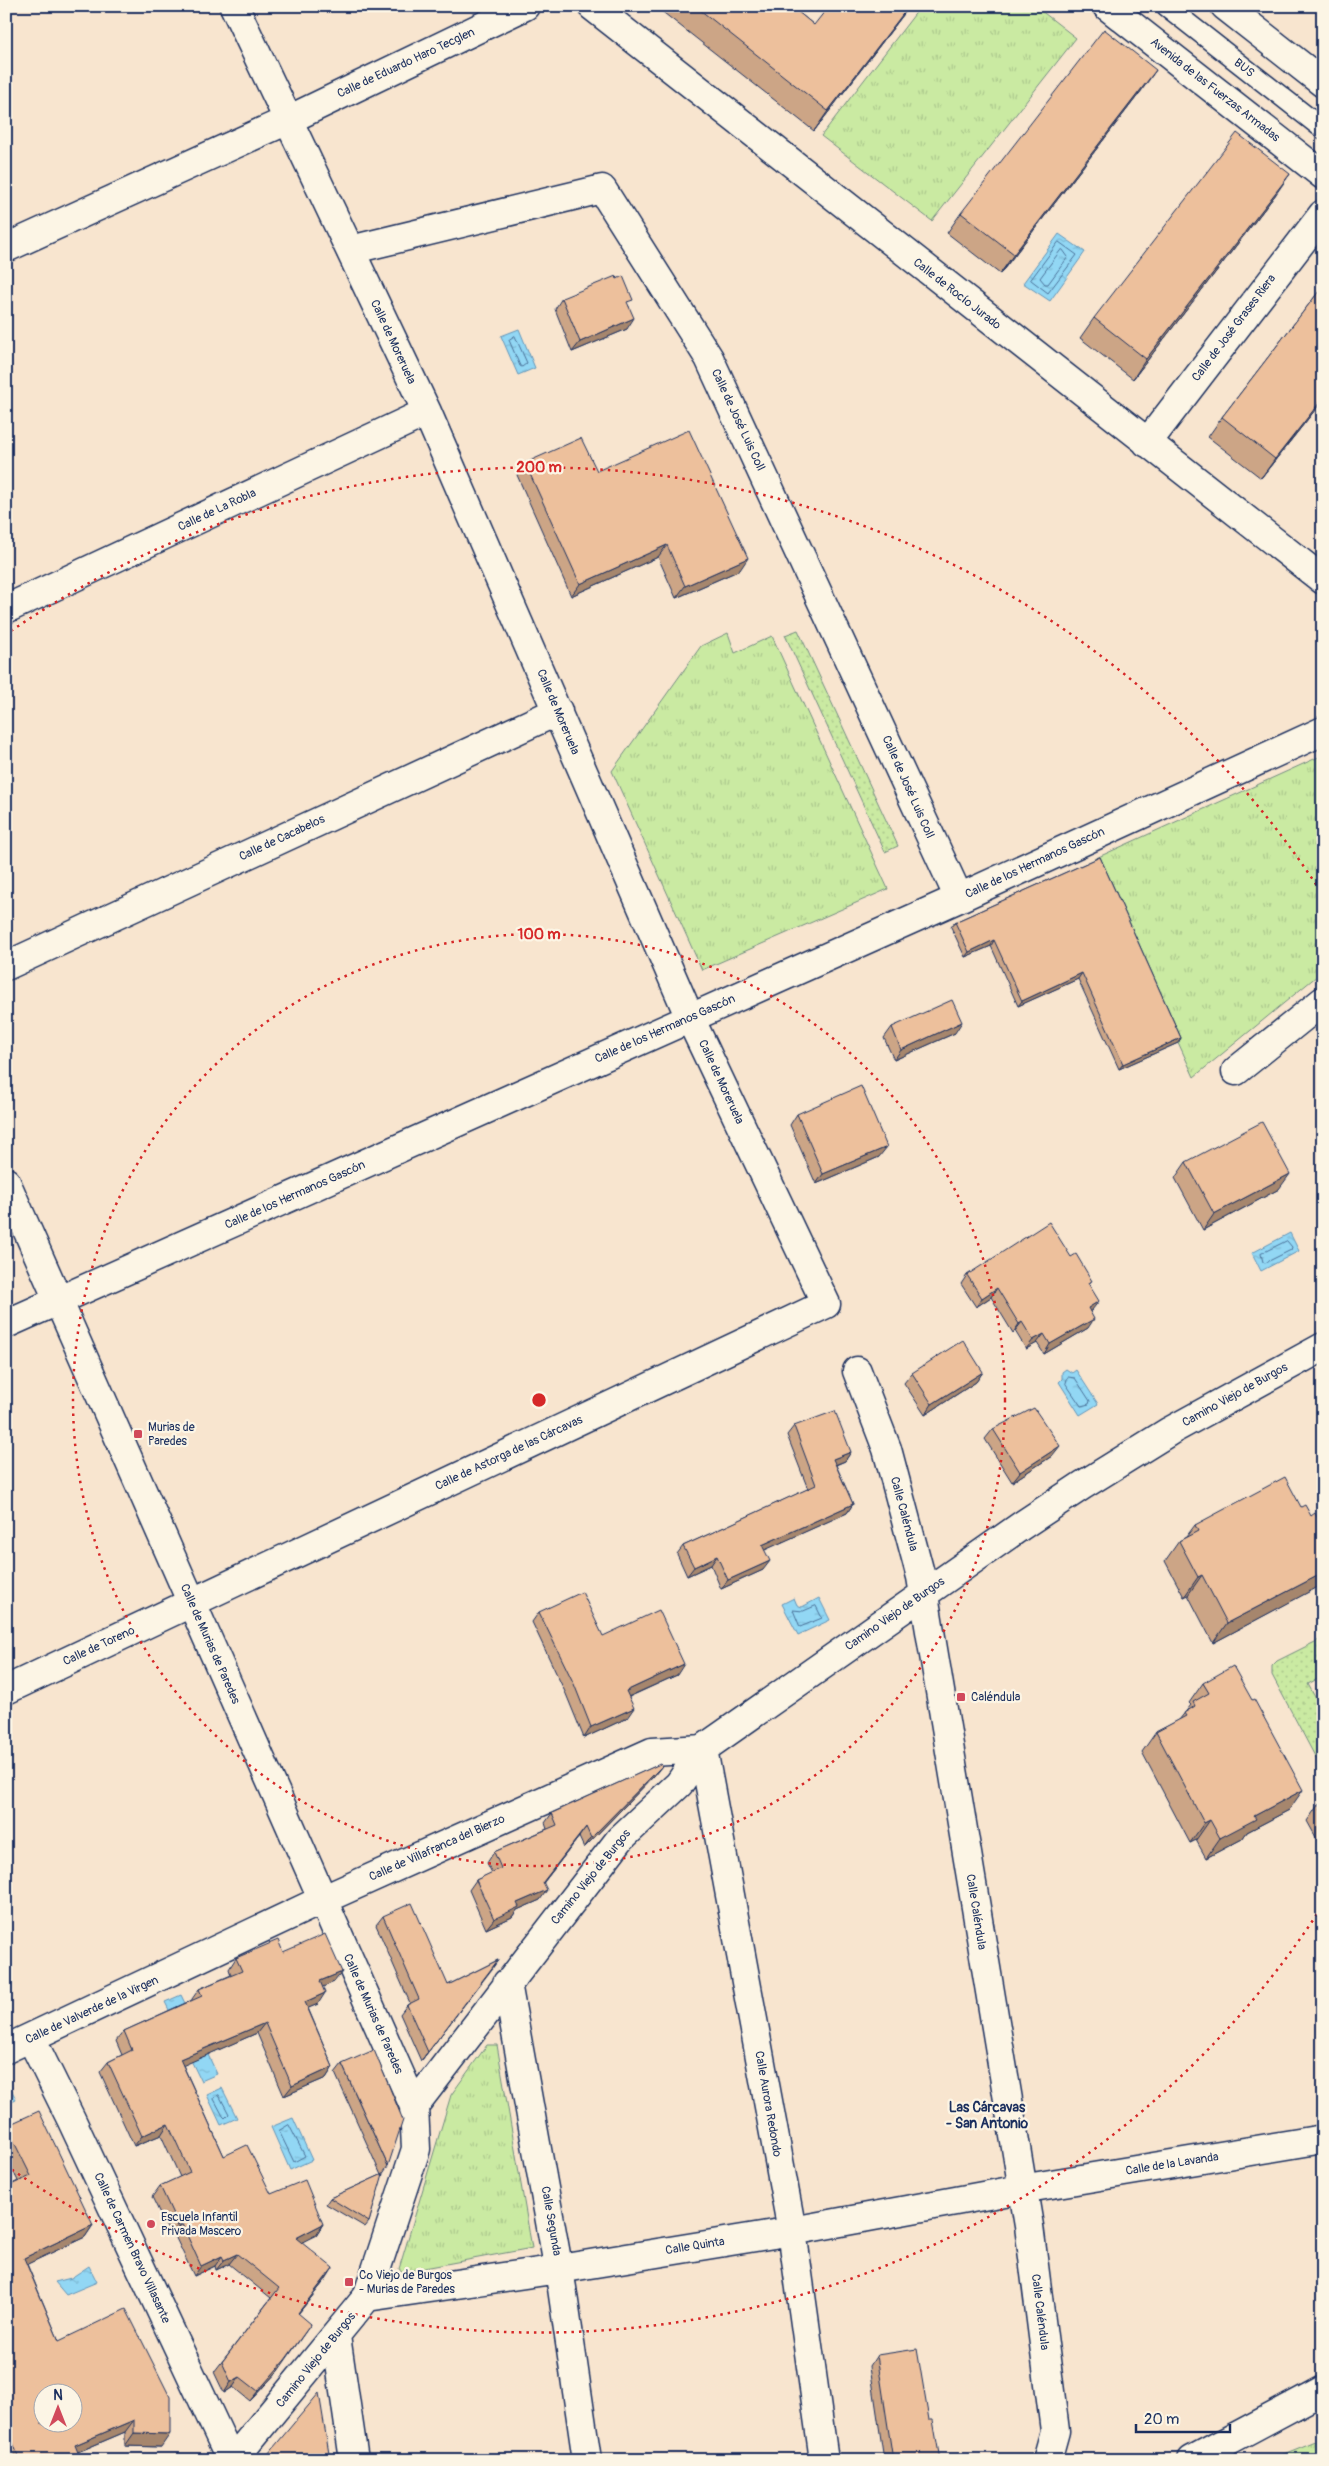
<svg xmlns="http://www.w3.org/2000/svg" width="1329" height="2466" font-family="Pangolin,sans-serif">
<style>
.grass{fill:url(#grass-dots);stroke:#728c80}
.park{fill:url(#park-tufts);stroke:#728c80}
.water{fill:url(#water-ripples);stroke:#6294b8}
.lines{fill:none;stroke-linecap:round;stroke-linejoin:round}
.shore{stroke:#4b729a;stroke-width:1}
.service-casing{stroke:#1b2f5e;stroke-width:22}
.minor-casing{stroke:#1b2f5e;stroke-width:31}
.tertiary-casing{stroke:#1b2f5e;stroke-width:31}
.service{stroke:#fcf5e5;stroke-width:19}
.minor{stroke:#fcf5e5;stroke-width:28}
.tertiary{stroke:#fcf5e5;stroke-width:28}
.wall{fill:#cca586;stroke:#1b2f5e}
.shaded-wall{fill:#a6866d;stroke:#1b2f5e}
.building{fill:#edc09c;stroke:#1b2f5e;fill-rule:evenodd}
.ring{fill:none;stroke:#d62828;stroke-width:2.5;stroke-dasharray:2.5 5}
.poi-dot{fill:#d1495b;stroke:#fcf5e5;stroke-width:2}
.labels{text-anchor:middle;dominant-baseline:central;stroke-width:4.5;stroke-linejoin:round;paint-order:stroke}
.street-label{font-size:12px;fill:#1b2f5e;stroke:#fcf5e5}
.poi-label{font-size:12px;fill:#1b2f5e;stroke:#fcf5e5;text-anchor:start}
.neighbourhood-label{font-size:14px;font-weight:bold;fill:#1b2f5e;stroke:#fcf5e5}
.centre{fill:#d62828;stroke:#fcf5e5;stroke-width:2.5}
.ring-label{font-size:15px;text-anchor:middle;font-weight:bold;fill:#d62828;stroke:#fcf5e5;stroke-width:4.5;stroke-linejoin:round;paint-order:stroke}
</style>
<defs>
<pattern id="grass-dots" width="8" height="8" patternUnits="userSpaceOnUse" patternTransform="scale(1.25)"><rect width="8" height="8" fill="#caeaa2"/><path d="M2 2h.1M6 6h.1" fill="none" stroke="#adc98e" stroke-width="1.8" stroke-linecap="round"/></pattern>
<pattern id="park-tufts" width="24" height="20" patternUnits="userSpaceOnUse" patternTransform="scale(1.25)"><rect width="24" height="20" fill="#caeaa2"/><path d="M3 7l-1-3M5 7V3M7 7l1-3M15 17l-1-3M17 17v-4M19 17l1-3" fill="none" stroke="#adc98e"/></pattern>
<pattern id="water-ripples" width="26" height="14" patternUnits="userSpaceOnUse" patternTransform="scale(1.25)"><rect width="26" height="14" fill="#92d7f4"/><path d="M2 4q2-2 4 0t4 0M15 11q2-2 4 0t4 0" fill="none" stroke="#7db9d4"/></pattern>
</defs>
<rect width="100%" height="100%" fill="#f8e5cf"/>
<filter id="ink" filterUnits="userSpaceOnUse"><feTurbulence type="fractalNoise" baseFrequency=".02" numOctaves="2"/><feDisplacementMap in="SourceGraphic" scale="10" xChannelSelector="R" yChannelSelector="G"/><feConvolveMatrix kernelMatrix="1 2 1 2 8 2 1 2 1" color-interpolation-filters="sRGB"/></filter>
<g filter="url(#ink)">
<path class="grass" d="M 798,630 L 898,846 L 885,852 L 785,635 Z
M 1323,1638 L 1323,1676 L 1308,1684 L 1323,1712 L 1323,1764 L 1318,1762 L 1272,1675 L 1272,1666 L 1277,1661 Z"/>
<path class="park" d="M 921,6 L 1035,6 L 1076,38 L 932,221 L 821,136 Z
M 728,633 L 735,653 L 772,636 L 888,889 L 702,970 L 612,771 L 701,646 Z
M 1323,755 L 1323,971 L 1194,1077 L 1094,859 Z
M 487,2045 L 497,2045 L 532,2248 L 403,2272 L 399,2269 L 451,2095 Z
M 1323,2438 L 1323,2460 L 1269,2460 Z"/>
<path class="water" d="M 1059,234 L 1085,252 L 1050,301 L 1023,283 Z
M 519,329 L 535,368 L 518,375 L 501,336 Z
M 1290,1233 L 1299,1251 L 1261,1271 L 1252,1253 Z
M 1066,1369 L 1072,1373 L 1076,1370 L 1098,1404 L 1080,1415 L 1059,1382 L 1062,1379 L 1062,1372 Z
M 794,1598 L 797,1605 L 802,1607 L 819,1598 L 830,1620 L 798,1635 L 782,1604 Z
M 181,1995 L 195,2024 L 180,2032 L 165,2002 Z
M 203,2044 L 217,2074 L 201,2081 L 187,2052 Z
M 9,2085 L 16,2099 L 6,2104 L 6,2086 Z
M 222,2088 L 237,2118 L 221,2125 L 207,2095 Z
M 293,2118 L 312,2160 L 290,2170 L 271,2127 Z
M 89,2266 L 97,2282 L 66,2295 L 55,2282 L 71,2278 Z"/>
<g class="lines">
<path class="shore" d="M 1059,242 L 1077,255 L 1048,293 L 1031,280 Z
M 1063,250 L 1068,257 L 1048,284 L 1045,284 L 1040,278 L 1060,251 Z
M 515,336 L 527,363 L 522,367 L 520,366 L 509,340 Z
M 1287,1241 L 1292,1247 L 1291,1250 L 1265,1263 L 1263,1262 L 1261,1254 Z
M 1068,1377 L 1075,1378 L 1090,1401 L 1089,1404 L 1081,1406 L 1066,1384 Z
M 816,1606 L 822,1618 L 800,1627 L 793,1610 L 803,1611 Z
M 219,2095 L 229,2114 L 225,2118 L 223,2116 L 214,2099 Z
M 289,2125 L 305,2156 L 294,2162 L 279,2131 Z"/>
<defs>
<path id="service" d="M 1166,6 L 1323,129"/>
<path id="minor" d="M 592,6 L 1323,580
M 6,248 L 288,120 L 525,6
M 350,250 L 602,189 L 709,358 L 959,898
M 1147,443 L 1323,214
M 6,609 L 427,412
M 6,966 L 558,711
M 1236,1071 L 1323,1001
M 6,1182 L 414,2106 L 416,2149 L 367,2297 L 233,2460
M 6,1324 L 959,898 L 1323,731
M 857,1371 L 887,1449 L 921,1577 L 1029,2226 L 1055,2431 L 1047,2460
M 6,1690 L 826,1304 L 690,1018 L 427,412 L 234,6
M 703,1749 L 792,2231 L 824,2460
M 507,1983 L 562,2288 L 587,2460
M 31,2038 L 71,2119 L 231,2460
M 6,2049 L 322,1900 L 652,1752 L 703,1749
M 414,2106 L 620,1839 L 679,1784 L 703,1749 L 1021,1526 L 1083,1485 L 1170,1431 L 1323,1347
M 367,2297 L 559,2269 L 792,2231 L 1021,2189 L 1323,2139
M 336,2336 L 354,2460
M 1192,2460 L 1323,2390"/>
<path id="tertiary" d="M 1107,6 L 1323,175
M 1225,6 L 1323,83"/>
</defs>
<use href="#service" class="service-casing"/>
<use href="#minor" class="minor-casing"/>
<use href="#tertiary" class="tertiary-casing"/>
<use href="#service" class="service"/>
<use href="#minor" class="minor"/>
<use href="#tertiary" class="tertiary"/>
</g>
<path class="wall" d="M 655,6 L 791,6 L 814,25 L 910,6 L 814,131 Z
M 1142,90 L 1000,274 L 947,233 L 961,213 Z
M 1276,194 L 1133,379 L 1080,338 L 1094,318 Z
M 1323,286 L 1323,400 L 1261,478 L 1208,437 L 1222,417 Z
M 562,298 L 629,306 L 627,329 L 572,352 L 555,309 Z
M 525,463 L 597,471 L 740,570 L 676,598 L 658,557 L 571,596 L 517,475 Z
M 1100,857 L 1181,1038 L 1178,1043 L 1119,1069 L 1078,979 L 1018,1006 L 991,946 L 965,957 L 951,927 L 955,922 Z
M 892,1027 L 955,1033 L 894,1060 L 884,1038 Z
M 797,1114 L 879,1157 L 816,1184 L 790,1125 Z
M 1186,1162 L 1279,1189 L 1203,1230 L 1175,1178 Z
M 967,1275 L 1089,1285 L 1092,1310 L 1090,1311 L 1088,1328 L 1044,1354 L 1037,1343 L 1026,1349 L 1015,1331 L 1013,1333 L 991,1297 L 976,1307 L 961,1284 Z
M 983,1372 L 976,1382 L 925,1415 L 904,1383 L 912,1373 Z
M 794,1426 L 851,1452 L 845,1461 L 836,1465 L 853,1504 L 847,1513 L 764,1550 L 763,1570 L 721,1589 L 711,1565 L 687,1576 L 677,1554 L 683,1546 L 808,1489 L 787,1435 Z
M 993,1429 L 1052,1456 L 1012,1482 L 985,1439 Z
M 1311,1516 L 1323,1529 L 1323,1584 L 1213,1643 L 1188,1595 L 1184,1597 L 1165,1561 L 1179,1541 L 1186,1537 L 1195,1525 Z
M 539,1612 L 677,1675 L 629,1697 L 627,1718 L 584,1738 L 566,1694 L 532,1622 Z
M 1203,1683 L 1289,1810 L 1247,1832 L 1242,1839 L 1206,1858 L 1196,1840 L 1190,1843 L 1142,1752 L 1156,1732 L 1179,1720 L 1191,1705 L 1189,1703 Z
M 654,1776 L 584,1848 L 579,1837 L 544,1882 L 540,1900 L 517,1910 L 512,1917 L 486,1929 L 469,1890 L 476,1880 L 492,1873 L 487,1863 L 494,1852 L 547,1829 L 545,1823 L 552,1813 Z
M 1323,1803 L 1323,1850 L 1307,1821 L 1318,1805 Z
M 383,1916 L 448,1985 L 498,1960 L 421,2061 L 400,2014 L 407,2005 L 410,2003 L 376,1925 Z
M 283,1952 L 334,1982 L 322,1987 L 318,2004 L 308,2008 L 333,2067 L 326,2078 L 284,2096 L 257,2033 L 183,2065 L 224,2156 L 271,2194 L 323,2224 L 316,2235 L 301,2242 L 326,2279 L 298,2314 L 278,2371 L 250,2401 L 233,2387 L 224,2393 L 214,2372 L 271,2298 L 229,2264 L 216,2270 L 215,2266 L 194,2276 L 174,2234 L 171,2236 L 152,2197 L 160,2186 L 180,2177 L 161,2135 L 134,2146 L 100,2072 L 108,2062 L 122,2055 L 116,2041 L 124,2031 L 192,2000 L 192,1999 L 199,1989 L 231,1975 L 229,1969 L 236,1958 Z
M 342,2064 L 388,2166 L 382,2175 L 369,2222 L 365,2227 L 326,2204 L 330,2198 L 381,2175 L 335,2073 Z
M 6,2126 L 93,2225 L 85,2237 L 27,2264 L 59,2341 L 161,2447 L 125,2446 L 125,2432 L 78,2452 L 81,2460 L 7,2460 L 6,2187 L 18,2181 L 6,2156 Z
M 877,2355 L 929,2420 L 940,2460 L 884,2460 L 870,2366 Z"/>
<path class="shaded-wall" d="M 909,6 L 910,6 L 814,131 L 828,111 Z
M 1156,70 L 1142,90 L 1000,274 L 1014,254 Z
M 1290,174 L 1276,194 L 1133,379 L 1146,359 Z
M 634,318 L 627,329 L 572,352 L 580,342 Z
M 1323,398 L 1323,400 L 1261,478 L 1275,459 Z
M 667,545 L 658,557 L 571,596 L 580,584 Z
M 748,558 L 740,570 L 676,598 L 685,586 Z
M 994,940 L 991,946 L 965,957 L 969,952 Z
M 1082,973 L 1078,979 L 1018,1006 L 1022,1001 Z
M 962,1022 L 955,1033 L 894,1060 L 901,1050 Z
M 1181,1038 L 1178,1043 L 1119,1069 L 1123,1064 Z
M 887,1147 L 879,1157 L 816,1184 L 823,1174 Z
M 1290,1174 L 1279,1189 L 1203,1230 L 1214,1214 Z
M 997,1288 L 991,1297 L 976,1307 L 982,1298 Z
M 1099,1301 L 1092,1310 L 1082,1317 L 1088,1308 Z
M 1094,1319 L 1088,1328 L 1044,1354 L 1050,1344 Z
M 1022,1322 L 1015,1331 L 1013,1333 L 1019,1324 Z
M 1044,1334 L 1037,1343 L 1026,1349 L 1033,1340 Z
M 983,1372 L 976,1382 L 925,1415 L 932,1404 Z
M 1060,1446 L 1052,1456 L 1012,1482 L 1020,1472 Z
M 851,1452 L 845,1461 L 827,1468 L 833,1459 Z
M 853,1504 L 847,1513 L 756,1554 L 762,1545 Z
M 717,1556 L 711,1565 L 687,1576 L 694,1567 Z
M 770,1561 L 763,1570 L 721,1589 L 728,1580 Z
M 1323,1573 L 1323,1584 L 1320,1586 L 1213,1643 L 1227,1623 Z
M 1202,1575 L 1188,1595 L 1184,1597 L 1198,1577 Z
M 684,1664 L 677,1675 L 619,1701 L 626,1691 Z
M 634,1708 L 627,1718 L 584,1738 L 591,1727 Z
M 662,1766 L 654,1776 L 584,1848 L 591,1838 Z
M 1303,1790 L 1289,1810 L 1247,1832 L 1242,1839 L 1206,1858 L 1220,1838 L 1254,1816 Z
M 1210,1820 L 1196,1840 L 1190,1843 L 1204,1823 Z
M 586,1827 L 579,1837 L 536,1892 L 543,1882 Z
M 547,1890 L 540,1900 L 517,1910 L 512,1917 L 486,1929 L 494,1919 L 517,1903 Z
M 498,1960 L 492,1969 L 421,2061 L 428,2052 Z
M 342,1972 L 334,1982 L 312,1992 L 320,1981 Z
M 325,1993 L 318,2004 L 297,2013 L 305,2002 Z
M 265,2023 L 257,2033 L 173,2070 L 180,2059 Z
M 333,2067 L 326,2078 L 284,2096 L 292,2086 Z
M 168,2124 L 161,2135 L 134,2146 L 142,2136 Z
M 182,2224 L 174,2234 L 171,2236 L 178,2225 Z
M 323,2224 L 316,2235 L 289,2249 L 296,2238 Z
M 93,2225 L 85,2237 L 15,2270 L 24,2258 Z
M 237,2254 L 229,2264 L 216,2270 L 224,2260 Z
M 222,2256 L 215,2266 L 194,2276 L 201,2266 Z
M 333,2268 L 326,2279 L 290,2324 L 298,2313 Z
M 311,2324 L 278,2371 L 250,2401 L 258,2391 Z
M 240,2377 L 233,2387 L 224,2393 L 231,2382 Z
M 134,2420 L 125,2432 L 66,2457 L 75,2445 Z
M 134,2433 L 170,2434 L 161,2447 L 125,2446 Z"/>
<path class="building" d="M 695,6 L 791,6 L 814,25 L 829,6 L 909,6 L 828,111 Z
M 1104,29 L 1156,70 L 1014,254 L 961,213 Z
M 1237,133 L 1290,174 L 1146,359 L 1094,318 Z
M 616,276 L 617,279 L 623,276 L 633,300 L 627,302 L 634,318 L 580,342 L 562,298 Z
M 1323,286 L 1323,398 L 1275,459 L 1222,417 Z
M 689,430 L 748,558 L 685,586 L 667,545 L 580,584 L 525,463 L 581,438 L 597,471 Z
M 1100,857 L 1181,1038 L 1123,1064 L 1082,973 L 1022,1001 L 994,940 L 969,952 L 955,922 Z
M 952,1000 L 962,1022 L 901,1050 L 892,1027 Z
M 861,1086 L 887,1147 L 823,1174 L 797,1114 Z
M 1262,1122 L 1290,1174 L 1214,1214 L 1186,1162 Z
M 1049,1222 L 1071,1257 L 1076,1254 L 1092,1281 L 1088,1283 L 1099,1301 L 1088,1308 L 1094,1319 L 1050,1344 L 1044,1334 L 1033,1340 L 1022,1322 L 1019,1324 L 997,1288 L 982,1298 L 967,1275 Z
M 963,1340 L 983,1372 L 932,1404 L 912,1373 Z
M 1034,1408 L 1060,1446 L 1020,1472 L 993,1429 Z
M 835,1411 L 851,1452 L 833,1459 L 853,1504 L 762,1545 L 770,1561 L 728,1580 L 717,1556 L 694,1567 L 683,1546 L 816,1485 L 794,1426 Z
M 1285,1477 L 1301,1507 L 1305,1505 L 1311,1516 L 1315,1513 L 1323,1529 L 1323,1573 L 1227,1623 L 1202,1575 L 1198,1577 L 1179,1541 L 1198,1531 L 1195,1525 Z
M 582,1592 L 603,1636 L 659,1610 L 684,1664 L 626,1691 L 634,1708 L 591,1727 L 574,1684 L 539,1612 Z
M 1233,1666 L 1252,1700 L 1254,1699 L 1303,1790 L 1254,1816 L 1256,1819 L 1220,1838 L 1210,1820 L 1204,1823 L 1156,1732 L 1186,1716 L 1184,1713 L 1195,1706 L 1193,1702 L 1209,1693 L 1203,1683 Z
M 660,1764 L 662,1766 L 591,1838 L 586,1827 L 543,1882 L 547,1890 L 517,1903 L 519,1907 L 494,1919 L 476,1880 L 501,1868 L 494,1852 L 557,1825 L 552,1813 Z
M 1323,1803 L 1323,1814 L 1318,1805 Z
M 412,1903 L 448,1985 L 498,1960 L 428,2052 L 407,2005 L 419,1999 L 383,1916 Z
M 325,1934 L 342,1972 L 320,1981 L 325,1993 L 305,2002 L 333,2067 L 292,2086 L 265,2023 L 180,2059 L 224,2156 L 247,2145 L 271,2194 L 305,2180 L 323,2224 L 296,2238 L 333,2268 L 298,2313 L 311,2324 L 285,2360 L 258,2391 L 240,2377 L 231,2382 L 222,2362 L 279,2288 L 237,2254 L 224,2260 L 222,2256 L 201,2266 L 182,2224 L 178,2225 L 160,2186 L 190,2172 L 168,2124 L 142,2136 L 108,2062 L 132,2050 L 124,2031 L 202,1996 L 199,1989 L 242,1971 L 236,1958 L 278,1940 L 283,1952 Z
M 374,2050 L 403,2120 L 388,2166 L 342,2064 Z
M 39,2111 L 93,2225 L 24,2258 L 59,2341 L 126,2309 L 170,2397 L 170,2434 L 134,2433 L 134,2420 L 75,2445 L 81,2460 L 20,2460 L 6,2426 L 6,2187 L 31,2176 L 6,2126 ZM 42,2394 L 72,2394 L 72,2424 L 42,2424 Z
M 383,2174 L 369,2222 L 330,2198 Z
M 917,2349 L 929,2420 L 933,2420 L 940,2460 L 893,2460 L 877,2355 Z
M 319,2393 L 330,2460 L 263,2460 Z"/>
</g>
<g class="ring">
<circle cx="539" cy="1400" r="466"/>
<path d="M1321 1908A933 933 0 0 1 11 2169M11 631A933 933 0 0 1 1321 892"/>
</g>
<g class="poi-dot">
<rect x="133" y="1429" width="10" height="10" rx="2.5"/>
<rect x="956" y="1692" width="10" height="10" rx="2.5"/>
<circle cx="151" cy="2224" r="5"/>
<rect x="344" y="2277" width="10" height="10" rx="2.5"/>
</g>
<g class="labels">
<g class="street-label">
<text transform="translate(406 63) rotate(-25)">Calle de Eduardo Haro Tecglen</text>
<text transform="translate(1244 68) rotate(38)">BUS</text>
<text transform="translate(1215 90) rotate(38)">Avenida de las Fuerzas Armadas</text>
<text transform="translate(957 294) rotate(38)">Calle de Rocío Jurado</text>
<text transform="translate(1234 328) rotate(-53)">Calle de José Grases Riera</text>
<text transform="translate(393 342) rotate(65)">Calle de Moreruela</text>
<text transform="translate(738 420) rotate(65)">Calle de José Luis Coll</text>
<text transform="translate(217 510) rotate(-25)">Calle de La Robla</text>
<text transform="translate(558 712) rotate(67)">Calle de Moreruela</text>
<text transform="translate(908 787) rotate(66)">Calle de José Luis Coll</text>
<text transform="translate(282 838) rotate(-25)">Calle de Cacabelos</text>
<text transform="translate(1035 863) rotate(-25)">Calle de los Hermanos Gascón</text>
<text transform="translate(665 1029) rotate(-24)">Calle de los Hermanos Gascón</text>
<text transform="translate(721 1082) rotate(65)">Calle de Moreruela</text>
<text transform="translate(295 1195) rotate(-24)">Calle de los Hermanos Gascón</text>
<text transform="translate(1235 1395) rotate(-29)">Camino Viejo de Burgos</text>
<text transform="translate(509 1453) rotate(-25)">Calle de Astorga de las Cárcavas</text>
<text transform="translate(904 1514) rotate(75)">Calle Caléndula</text>
<text transform="translate(895 1614) rotate(-35)">Camino Viejo de Burgos</text>
<text transform="translate(210 1644) rotate(66)">Calle de Murias de Paredes</text>
<text transform="translate(99 1646) rotate(-25)">Calle de Toreno</text>
<text transform="translate(437 1848) rotate(-24)">Calle de Villafranca del Bierzo</text>
<text transform="translate(591 1877) rotate(-51)">Camino Viejo de Burgos</text>
<text transform="translate(976 1912) rotate(81)">Calle Caléndula</text>
<text transform="translate(92 2010) rotate(-25)">Calle de Valverde de la Virgen</text>
<text transform="translate(373 2014) rotate(66)">Calle de Murias de Paredes</text>
<text transform="translate(768 2104) rotate(80)">Calle Aurora Redondo</text>
<text transform="translate(1172 2164) rotate(-9)">Calle de la Lavanda</text>
<text transform="translate(551 2221) rotate(80)">Calle Segunda</text>
<text transform="translate(695 2246) rotate(-9)">Calle Quinta</text>
<text transform="translate(132 2248) rotate(65)">Calle de Carmen Bravo Villasante</text>
<text transform="translate(1040 2312) rotate(83)">Calle Caléndula</text>
<text transform="translate(316 2360) rotate(-51)">Camino Viejo de Burgos</text>
</g>
<g class="poi-label">
<text x="148" y="1427">Murias de<tspan x="148" dy="14">Paredes</tspan></text>
<text x="971" y="1697">Caléndula</text>
<text x="161" y="2217">Escuela Infantil<tspan x="161" dy="14">Privada Mascero</tspan></text>
<text x="359" y="2275">Cº Viejo de Burgos<tspan x="359" dy="14">- Murias de Paredes</tspan></text>
</g>
<g class="neighbourhood-label">
<text x="987" y="2107">Las Cárcavas<tspan x="987" dy="16">- San Antonio</tspan></text>
</g>
</g>
<circle cx="539" cy="1400" r="8" class="centre"/>
<g class="ring-label">
<text x="539" y="472">200 m</text>
<text x="539" y="939">100 m</text>
</g>
<rect width="1329" height="2466" fill="none" stroke="#fcf5e5" stroke-width="25"/>
<rect x="12" y="12" width="1304" height="2441" fill="none" stroke="#1b2f5e" stroke-width="2" filter="url(#ink)"/>
<g transform="translate(58 2408)"><circle r="24" fill="#fcf5e5" stroke="#a2a6af"/>
<path d="M0-4L9 19L0 12L-9 19Z" fill="#d1495b"/>
<text y="-8" font-size="14" font-weight="bold" text-anchor="middle" fill="#1b2f5e">N</text>
</g>
<path d="M1136 2424v8h94v-8" fill="none" stroke="#1b2f5e" stroke-width="2.5"/>
<text x="1144" y="2424" font-size="15" fill="#1b2f5e" stroke="#fcf5e5" stroke-width="4" paint-order="stroke">20 m</text>
</svg>
